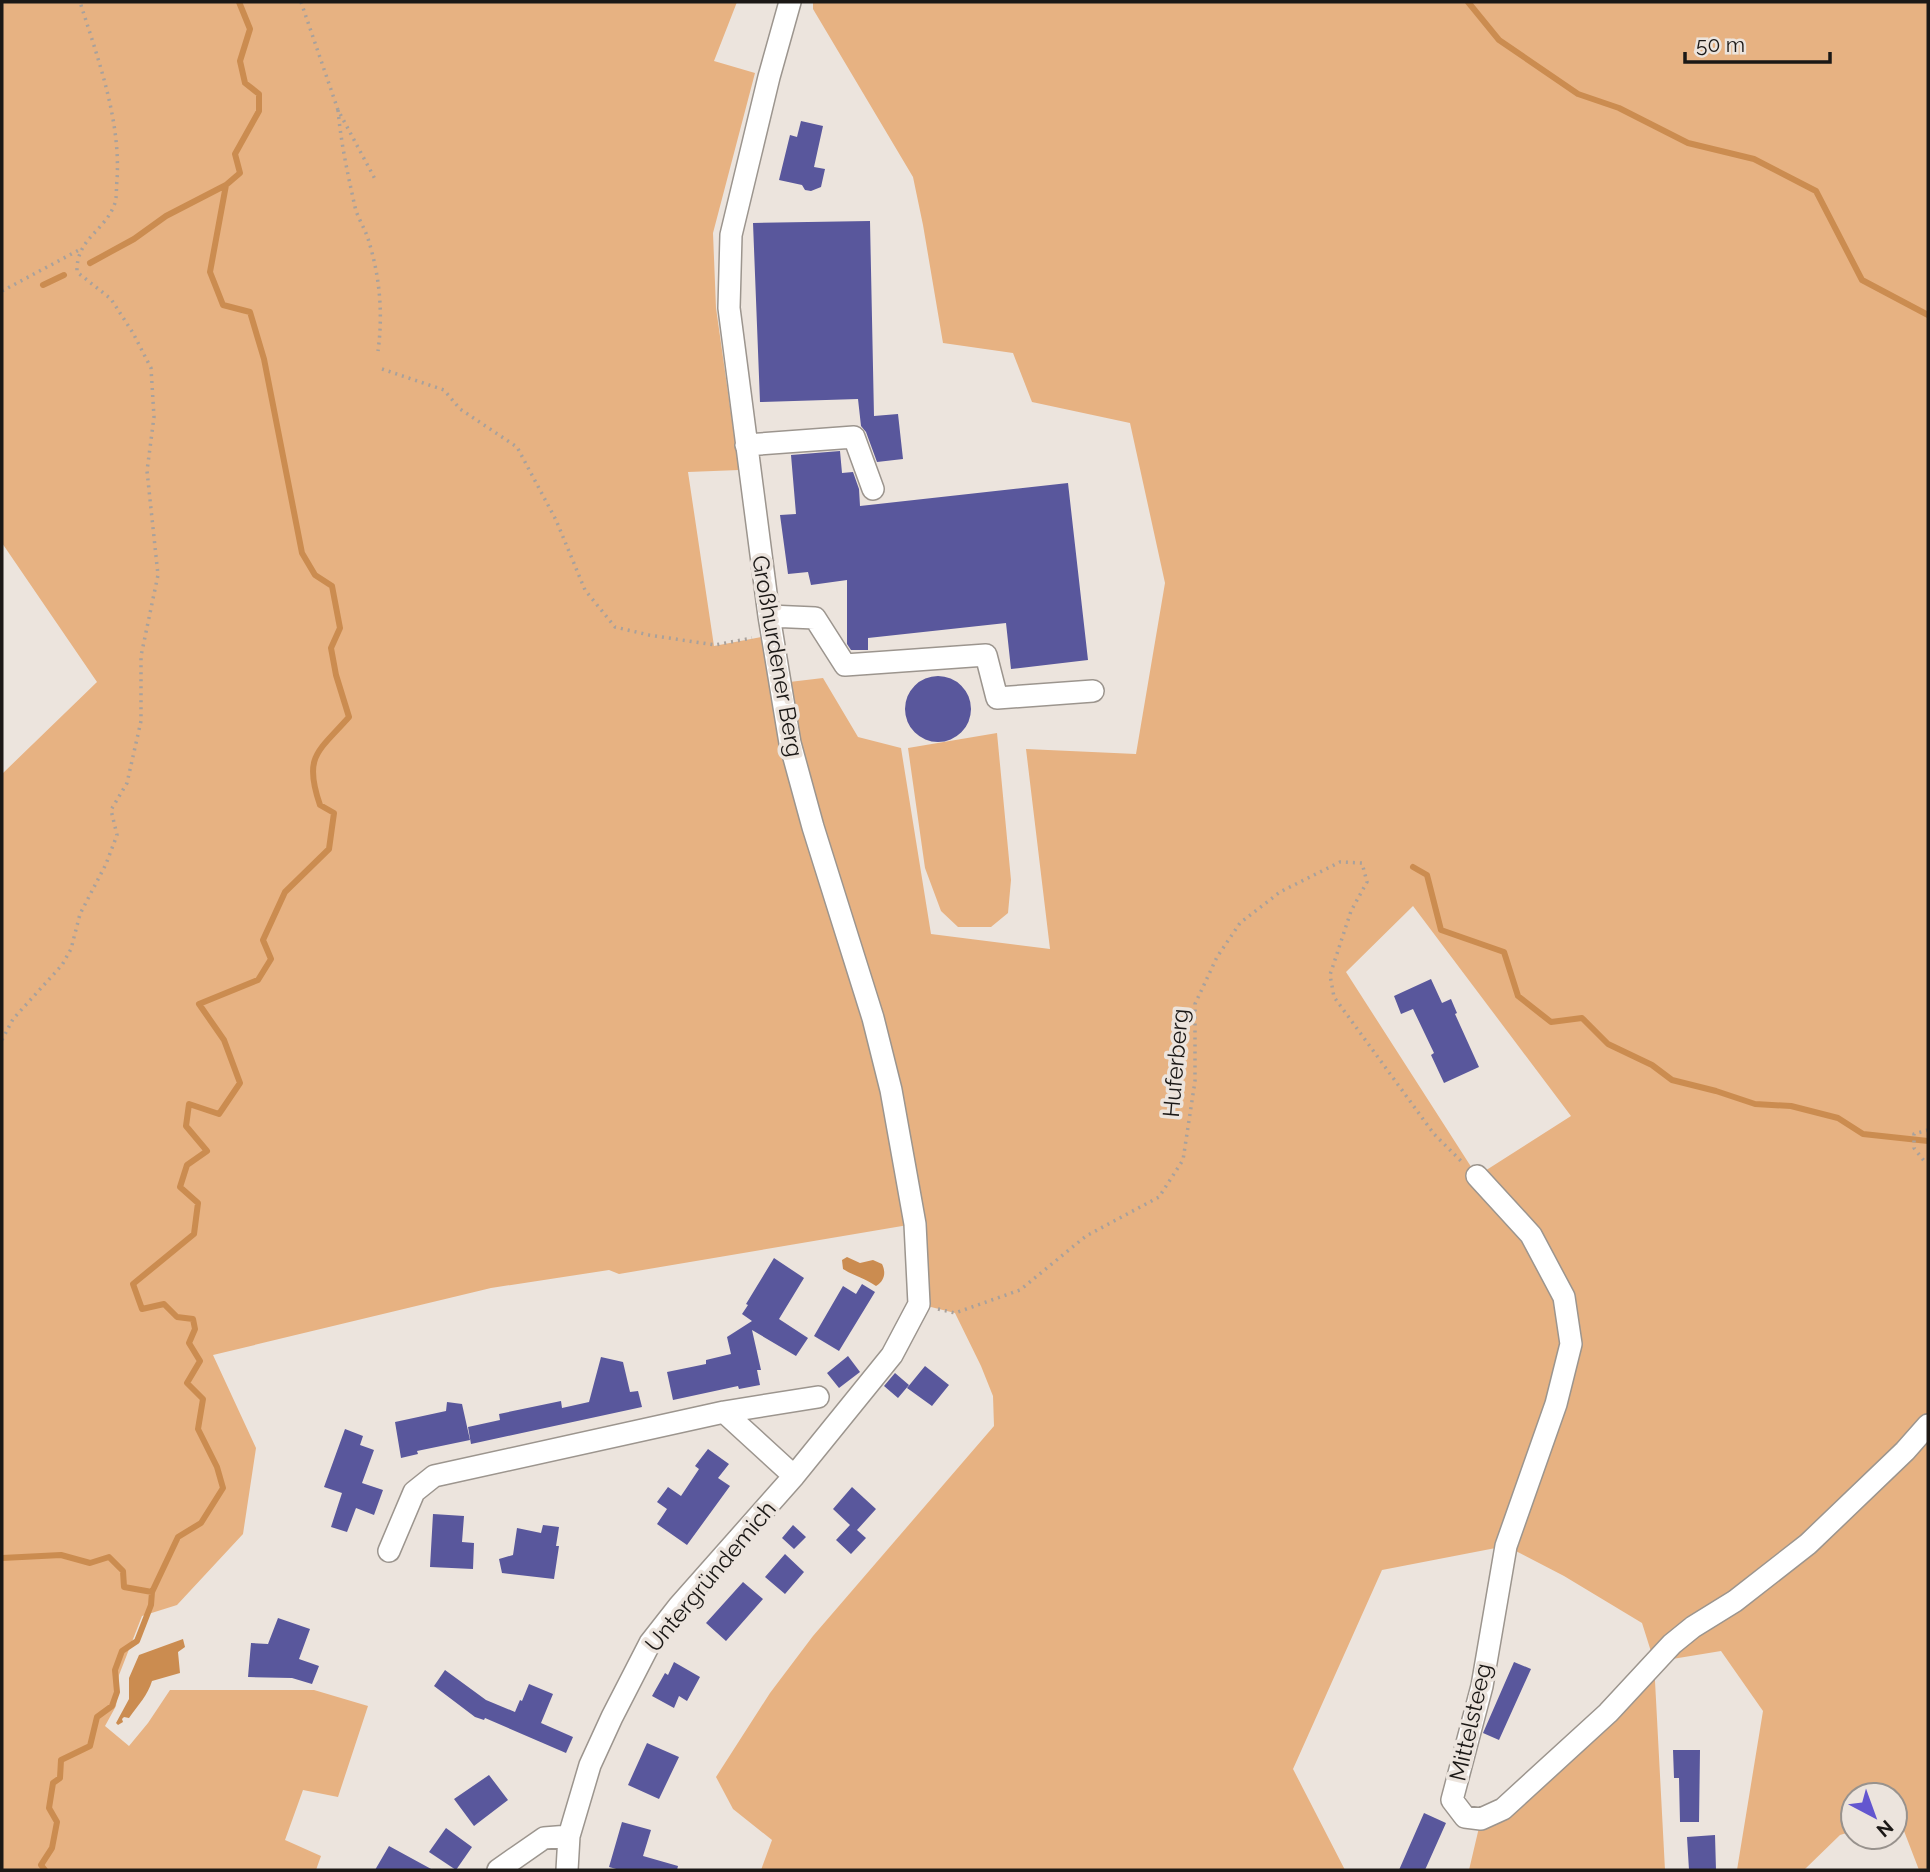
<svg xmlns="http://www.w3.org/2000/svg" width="1930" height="1872" font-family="Raleway,sans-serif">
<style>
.green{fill:#e7b282;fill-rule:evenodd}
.water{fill:#cb8c50}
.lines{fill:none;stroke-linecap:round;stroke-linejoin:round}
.stream{stroke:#cb8c50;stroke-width:6}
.building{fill:#59579c}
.minor-casing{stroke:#9c958e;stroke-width:24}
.path{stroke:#a8a19c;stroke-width:3.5;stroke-dasharray:2 5;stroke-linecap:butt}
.minor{stroke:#fff;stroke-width:21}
.labels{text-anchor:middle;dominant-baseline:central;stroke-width:7;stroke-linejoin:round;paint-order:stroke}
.street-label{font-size:23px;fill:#1b1816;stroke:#ece4dd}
</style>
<rect width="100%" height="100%" fill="#ece4dd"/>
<path class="green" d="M 2,2 L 737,2 L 714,61 L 755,73 L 713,233 L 716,308 L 739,470 L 688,472 L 714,646 L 772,635 L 781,683 L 823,678 L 858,737 L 901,748 L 931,934 L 1050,949 L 1026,749 L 1136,754 L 1165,583 L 1130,423 L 1032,402 L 1013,353 L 943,343 L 923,225 L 913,177 L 813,9 L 813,2 L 1928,2 L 1928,1870 L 1919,1870 L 1899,1818 L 1895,1819 L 1895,1795 L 1853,1795 L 1853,1831 L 1840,1835 L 1804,1870 L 1737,1870 L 1763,1711 L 1721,1651 L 1654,1662 L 1665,1870 L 1469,1870 L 1481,1819 L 1654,1661 L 1642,1623 L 1564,1576 L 1506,1546 L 1382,1570 L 1293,1769 L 1345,1870 L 761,1870 L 772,1840 L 733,1809 L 716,1777 L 770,1693 L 813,1636 L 994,1426 L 993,1396 L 981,1366 L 955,1313 L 919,1304 L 914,1224 L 619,1274 L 609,1270 L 491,1288 L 213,1355 L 256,1448 L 243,1534 L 177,1605 L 142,1616 L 119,1675 L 116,1706 L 105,1726 L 129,1746 L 148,1723 L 170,1690 L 314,1690 L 368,1706 L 338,1797 L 303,1790 L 285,1840 L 321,1856 L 316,1870 L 2,1870 L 2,774 L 97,682 L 2,543 ZM 1413,906 L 1571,1116 L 1477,1176 L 1346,972 Z
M 997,733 L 1011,880 L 1008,913 L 991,927 L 958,927 L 941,911 L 925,868 L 908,748 Z"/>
<path class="water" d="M 847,1257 L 860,1263 L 873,1260 L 882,1264 C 886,1272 885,1281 876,1286 C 865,1278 854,1276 843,1269 L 842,1260 Z
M 183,1639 L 185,1647 L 178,1652 L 180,1673 L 152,1681 C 148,1695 138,1705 129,1718 L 124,1717 L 122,1719 L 123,1722 L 118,1725 L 116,1723 L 129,1699 L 129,1678 L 139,1655 Z"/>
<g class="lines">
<path class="stream" d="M 1468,2 L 1499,40 L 1578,94 L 1619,108 L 1688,143 L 1754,159 L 1816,191 L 1862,280 L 1928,315
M 90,263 L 134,239 L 166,216 L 226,185
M 43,285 L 64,275
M 1413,867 L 1427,875 L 1441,930 L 1504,952 L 1518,996 L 1551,1022 L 1582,1018 L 1608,1044 L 1652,1065 L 1672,1080 L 1716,1091 L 1755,1104 L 1791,1106 L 1838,1118 L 1863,1134 L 1928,1141
M 2,1558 L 61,1555 L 90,1563 L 109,1557 L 123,1571 L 124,1587 L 152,1592
M 45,1870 L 41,1865 L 52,1848 L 57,1822 L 49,1808 L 53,1783 L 60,1778 L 61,1760 L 90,1746 L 97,1717 L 112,1706 L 117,1692 L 115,1670 L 122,1651 L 137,1641 L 151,1605 L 152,1592 L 178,1537 L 201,1523 L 223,1488 L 217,1467 L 198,1429 L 203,1399 L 187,1383 L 200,1361 L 189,1343 L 195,1329 L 193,1319 L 177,1317 L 164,1304 L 142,1309 L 133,1284 L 194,1234 L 198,1203 L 180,1187 L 187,1165 L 207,1151 L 186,1126 L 189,1104 L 219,1114 L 240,1083 L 224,1040 L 199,1004 L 258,980 L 271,959 L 263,940 L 285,892 L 329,849 L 334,813 L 320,805 C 303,756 318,752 349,717 L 336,675 L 331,648 L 340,628 L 332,586 L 315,575 L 302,553 L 264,359 L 250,312 L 223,305 L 210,272 L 226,185 L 240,173 L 235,154 L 259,111 L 259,94 L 245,83 L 240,61 L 250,29 L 239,2"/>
</g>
<path class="building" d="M 801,121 L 823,126 L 814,167 L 825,169 L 821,187 L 811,191 L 805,190 L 802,185 L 779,180 L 790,135 L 797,137 Z
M 870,221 L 874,416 L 898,414 L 903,459 L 877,462 L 866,432 L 861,426 L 858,399 L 760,402 L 753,223 Z
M 840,451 L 842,473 L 853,472 L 859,489 L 860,506 L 1068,483 L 1088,660 L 1011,669 L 1006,623 L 868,638 L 868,650 L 851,650 L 847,644 L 847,580 L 811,585 L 808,572 L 788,574 L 780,515 L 796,514 L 791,455 Z
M905 709a33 33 0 1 1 66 0a33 33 0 1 1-66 0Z
M 1431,979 L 1442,1003 L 1451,999 L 1457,1013 L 1455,1014 L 1479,1067 L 1444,1083 L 1431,1055 L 1434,1053 L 1413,1009 L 1401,1014 L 1394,996 Z
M 774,1258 L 804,1278 L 779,1319 L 808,1338 L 796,1356 L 752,1330 L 761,1370 L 757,1370 L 760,1385 L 739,1389 L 738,1386 L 673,1400 L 667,1372 L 706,1364 L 706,1360 L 731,1354 L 727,1337 L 752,1321 L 742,1314 L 748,1305 L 746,1304 Z
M 862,1284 L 875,1292 L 839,1351 L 814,1336 L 843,1286 L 856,1294 Z
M 848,1356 L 860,1372 L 839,1388 L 827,1373 Z
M 601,1357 L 623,1362 L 630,1392 L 638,1391 L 642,1407 L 471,1444 L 468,1427 L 500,1420 L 499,1414 L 561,1401 L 562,1408 L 589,1402 Z
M 925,1366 L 949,1385 L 932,1406 L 907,1388 Z
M 895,1373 L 909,1385 L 898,1398 L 884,1386 Z
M 447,1402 L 462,1404 L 470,1440 L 417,1451 L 418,1454 L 401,1458 L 395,1422 L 446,1411 Z
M 345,1429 L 363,1436 L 360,1445 L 374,1450 L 362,1483 L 383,1490 L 374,1515 L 356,1508 L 347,1532 L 331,1527 L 342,1493 L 324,1487 Z
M 708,1449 L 729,1464 L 718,1478 L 730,1486 L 687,1545 L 657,1524 L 667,1509 L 657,1502 L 668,1487 L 681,1496 L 699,1469 L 695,1466 Z
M 852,1487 L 876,1509 L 857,1530 L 866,1538 L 851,1554 L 836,1540 L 850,1525 L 833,1509 Z
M 433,1514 L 464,1516 L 462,1542 L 474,1543 L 473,1569 L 430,1567 Z
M 543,1525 L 559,1527 L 556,1546 L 559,1546 L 554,1579 L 502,1573 L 499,1559 L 513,1555 L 517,1528 L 541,1533 Z
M 793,1525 L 806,1537 L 794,1549 L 782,1538 Z
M 785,1554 L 804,1572 L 785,1594 L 765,1577 Z
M 743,1582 L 763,1599 L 726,1641 L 706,1623 Z
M 278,1618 L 310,1629 L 299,1659 L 319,1666 L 312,1684 L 292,1678 L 248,1677 L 251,1643 L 268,1644 Z
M 674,1662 L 700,1677 L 687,1701 L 679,1696 L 674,1708 L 652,1696 L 665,1673 L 668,1675 Z
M 1514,1662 L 1531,1669 L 1499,1740 L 1483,1733 Z
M 445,1670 L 486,1700 L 515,1712 L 520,1700 L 522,1701 L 529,1684 L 553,1694 L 541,1723 L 573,1737 L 566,1753 L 485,1718 L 484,1720 L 475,1717 L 434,1686 Z
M 647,1743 L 679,1757 L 659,1799 L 628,1785 Z
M 1673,1750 L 1700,1750 L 1699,1822 L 1680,1822 L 1679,1778 L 1674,1778 Z
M 489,1775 L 508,1800 L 474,1826 L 454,1799 Z
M 1424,1813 L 1446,1823 L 1425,1870 L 1399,1870 Z
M 622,1822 L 651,1830 L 643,1856 L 678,1866 L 677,1870 L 620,1870 L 609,1867 Z
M 446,1828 L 472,1847 L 456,1870 L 429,1852 Z
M 1715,1835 L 1716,1870 L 1689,1870 L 1687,1837 Z
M 389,1846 L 433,1870 L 375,1870 Z"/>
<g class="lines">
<defs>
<path id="minor" d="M 746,445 L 854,437 L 873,489
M 769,616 L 815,618 L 845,665 L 986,655 L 997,698 L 1093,691
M 1477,1176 L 1531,1235 L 1564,1297 L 1571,1344 L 1556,1404 L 1506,1546 L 1482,1686 L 1452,1800 L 1465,1817 L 1481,1819 L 1503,1809 L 1608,1713 L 1672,1644 L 1693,1627 L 1735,1601 L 1808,1544 L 1905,1451 L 1928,1425
M 724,1412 L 818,1397
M 389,1551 L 414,1492 L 434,1476 L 724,1412 L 794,1476
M 498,1870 L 544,1838 L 569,1836
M 567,1870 L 569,1836 L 590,1765 L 612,1717 L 650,1643 L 679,1606 L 794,1476 L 892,1355 L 919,1304 L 915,1224 L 891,1090 L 873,1018 L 813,827 L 790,743 L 769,616 L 729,308 L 731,235 L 769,77 L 790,2"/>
</defs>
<use href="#minor" class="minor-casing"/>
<path class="path" d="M 301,2 L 338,110 L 375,179
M 338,110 C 341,144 348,175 355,207 C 358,219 366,230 369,242 C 380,278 383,314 378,351
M 2,291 L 79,250
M 382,369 L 444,390 L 460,409 L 517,447 L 556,520 L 585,590 L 615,627 L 649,635 L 715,645 L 752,638
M 2,1040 L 13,1019 L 62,965 L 71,949 L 80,914 L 106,864 L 117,835 L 111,810 L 127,783 L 141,721 L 141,656 L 158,575 L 147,471 L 154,417 L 151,368 L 133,333 L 111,299 L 77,272 C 76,238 105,232 115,203 C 117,196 116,188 117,181 C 121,120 98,59 80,2
M 1928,1130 L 1914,1134 L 1914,1148 L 1925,1162 L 1928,1163
M 938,1309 L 955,1313 L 1020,1290 L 1086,1236 L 1159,1197 L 1183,1160 L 1195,1081 L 1195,1004 L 1217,957 L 1240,923 L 1280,892 L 1340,862 L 1362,863 L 1367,882 L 1351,911 L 1330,975 L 1334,997 L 1434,1134 L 1464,1164"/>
<use href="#minor" class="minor"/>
</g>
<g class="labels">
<g class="street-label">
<text transform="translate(778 656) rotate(80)">Großhurdener Berg</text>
<text transform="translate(1175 1063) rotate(-85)">Huferberg</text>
<text transform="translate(710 1576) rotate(-50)">Untergründemich</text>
<text transform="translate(1470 1722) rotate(-77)">Mittelsteeg</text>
</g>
</g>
<rect width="1930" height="1872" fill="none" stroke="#1b1816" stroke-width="7"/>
<g transform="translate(1874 1816) rotate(139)"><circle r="33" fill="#ece4dd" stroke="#98928d" stroke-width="2"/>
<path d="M0-5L12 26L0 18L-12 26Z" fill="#6356cf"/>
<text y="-10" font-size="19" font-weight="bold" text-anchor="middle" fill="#1b1816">N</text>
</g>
<path d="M1685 52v10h145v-10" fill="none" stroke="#1b1816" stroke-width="3.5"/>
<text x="1696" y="52" font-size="21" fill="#1b1816" stroke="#ece4dd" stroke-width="5" paint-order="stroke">50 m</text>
</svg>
